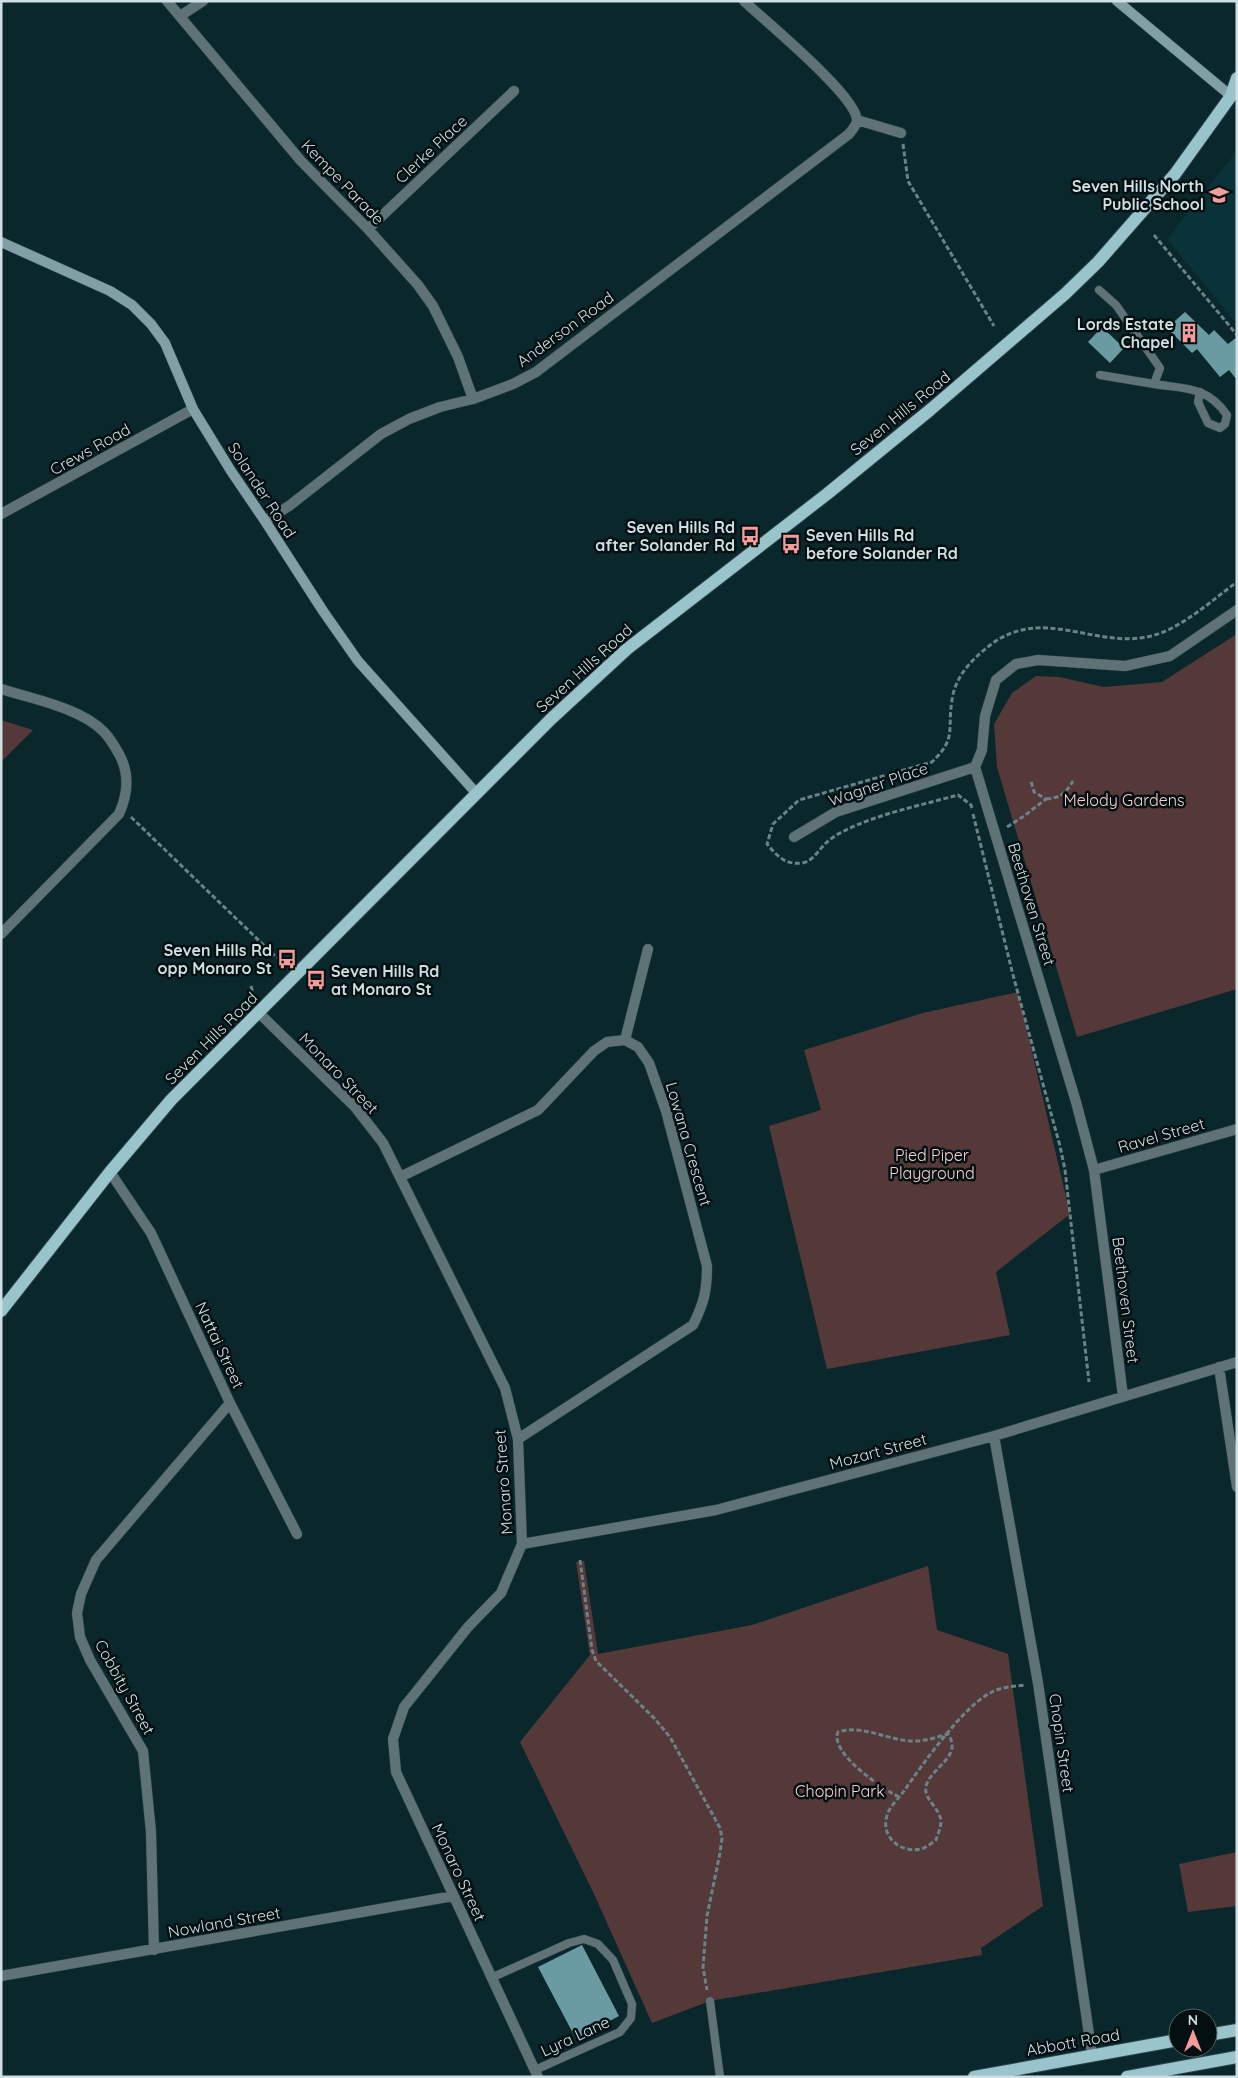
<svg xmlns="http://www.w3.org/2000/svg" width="1238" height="2078" font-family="Quicksand,sans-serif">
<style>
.built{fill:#093339}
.green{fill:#553938}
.building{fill:#6a9ba3}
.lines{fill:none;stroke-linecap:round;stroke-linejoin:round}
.lane-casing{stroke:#2a4549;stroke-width:9}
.street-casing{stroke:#2a4549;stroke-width:11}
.secondary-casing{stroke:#2a4549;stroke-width:11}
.primary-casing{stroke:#2a4549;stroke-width:14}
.path{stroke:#6b8286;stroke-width:3;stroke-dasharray:5 2.5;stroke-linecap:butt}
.lane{stroke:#5f7376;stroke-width:8}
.street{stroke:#5f7376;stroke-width:10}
.secondary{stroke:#80a0a6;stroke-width:10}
.primary{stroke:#9ac4cb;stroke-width:12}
.labels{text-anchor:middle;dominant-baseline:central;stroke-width:5;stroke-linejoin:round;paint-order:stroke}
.street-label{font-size:16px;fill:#cfdfe2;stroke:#040f11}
.poi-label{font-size:16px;font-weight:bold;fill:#cfdfe2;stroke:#040f11;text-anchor:end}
.park-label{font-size:16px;fill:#facecc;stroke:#040f11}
</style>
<rect width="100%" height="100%" fill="#0a282c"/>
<path class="built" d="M 1237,151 L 1237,324 L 1167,239 Z"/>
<path class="green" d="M 1237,634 L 1237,989 L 1077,1037 L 997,767 L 994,724 L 1012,693 L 1036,676 L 1059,677 L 1104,687 L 1162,682 Z
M 1,720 L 33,730 L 1,762 Z
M 1018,992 L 1070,1214 L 996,1272 L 1010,1335 L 827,1369 L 769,1126 L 821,1110 L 804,1050 L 923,1013 Z
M 584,1561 L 598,1654 L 752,1625 L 928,1566 L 937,1630 L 1008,1654 L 1043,1906 L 981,1948 L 982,1955 L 710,2001 L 652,2023 L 594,1894 L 520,1742 L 590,1655 L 576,1562 Z
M 1237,1852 L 1237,1906 L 1188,1912 L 1179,1864 Z"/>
<path class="building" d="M 1185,312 L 1209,335 L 1214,330 L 1228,344 L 1237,337 L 1237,380 L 1229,370 L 1220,377 L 1197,349 L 1192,353 L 1167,328 Z
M 1102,327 L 1124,348 L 1110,363 L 1088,342 Z
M 582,1945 L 619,2016 L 576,2039 L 538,1967 Z"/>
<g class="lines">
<defs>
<path id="lane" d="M 1099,290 L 1116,305 L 1160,368 L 1154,384 L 1100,375
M 1154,384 C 1185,389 1207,386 1227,415 L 1225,424 L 1220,428 L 1208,423 L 1198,402 L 1200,392
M 491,1978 L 569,1943 L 584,1939 L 598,1944 L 613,1960 L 632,2004 L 631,2018 L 620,2032 L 535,2070
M 710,2001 L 720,2077"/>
<path id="street" d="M 167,1 L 301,161 L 368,229 L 418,285 L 433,306 L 458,357 L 473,399
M 180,16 L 203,1
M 857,120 L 901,133
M 368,229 L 514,91
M 1,514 L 193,409
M 265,521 L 289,506 L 381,434 L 409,419 L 440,407 L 473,399 L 513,384 L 536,372 L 849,134 C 852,130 856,126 857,121 C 858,97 765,21 744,1
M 1,689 C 33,699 81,708 104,732 C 110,738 115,747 119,754 C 130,774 128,794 119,814 L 1,934
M 794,837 L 836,812 L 975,767
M 259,1013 L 355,1107 L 383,1143 L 505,1388 L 518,1439 L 522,1544 L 501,1593 L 468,1627 L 404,1707 L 393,1739 L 396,1772 L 538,2077
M 625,1040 L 648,949
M 1094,1170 L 1237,1129
M 110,1172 L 151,1233 L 230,1403 L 297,1534
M 400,1177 L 538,1110 L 594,1051 L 607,1042 L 625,1040 L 638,1047 L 649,1063 L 666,1111 L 707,1266 C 707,1291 704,1303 693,1325 L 518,1439
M 1219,1367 L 1237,1487
M 1123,1396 L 1094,1170 L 1076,1102 L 975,767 L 982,750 L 985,716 L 996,680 L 1016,664 L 1038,660 L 1125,666 L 1170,656 L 1237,610
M 994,1436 L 1038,1683 L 1092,2055
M 522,1544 L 716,1510 L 994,1436 L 1237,1362
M 154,1950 L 151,1832 L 143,1751 L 90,1660 L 80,1637 L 77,1613 L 81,1594 L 96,1560 L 230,1403
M 1,1976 L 453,1896"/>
<path id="secondary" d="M 1117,1 L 1231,96
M 1,242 L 110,291 L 132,305 L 151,324 L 165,343 L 193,409 L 231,471 L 265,521 L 323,611 L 358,661 L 477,794"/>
<path id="primary" d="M 1,1311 L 110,1172 L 171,1100 L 551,719 L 627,649 L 827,494 L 930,410 L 1065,294 L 1098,262 L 1175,174 L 1231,96 L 1237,78
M 1208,2035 L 1237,2030
M 974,2077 L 1178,2040
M 1127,2077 L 1237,2057"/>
</defs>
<use href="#lane" class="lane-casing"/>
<use href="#street" class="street-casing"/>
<use href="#secondary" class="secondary-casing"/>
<use href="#primary" class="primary-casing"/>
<path class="path" d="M 903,144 L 908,181 L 994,326
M 1154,235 L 1237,335
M 1046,799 C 1060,798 1066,793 1073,781
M 972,808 L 971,805 L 958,795 C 922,805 877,814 844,831 C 837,834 830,839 825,844 C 818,851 813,861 802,863 C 785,865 777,856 767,844 L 773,824 L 799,800 L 932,762 C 957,738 947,731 952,700 C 955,677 971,660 989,646 C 1042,604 1095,650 1151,636 C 1181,629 1212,600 1237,582
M 973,814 L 1013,975 L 1060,1146 L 1065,1170 L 1089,1382
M 131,817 L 277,958
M 1007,827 L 1024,816 L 1046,799 L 1034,792 L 1031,781
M 251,986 L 254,997
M 580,1560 L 592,1650 L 596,1661 L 654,1718 L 670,1737 L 720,1828 L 722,1838 L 720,1853 L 707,1916 L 703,1967 L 707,1990
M 899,1797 C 883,1789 829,1753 838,1732 C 863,1724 888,1741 914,1741 C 926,1741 937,1737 948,1734 C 963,1757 932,1766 926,1786 C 923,1799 940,1808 941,1821 C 941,1827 938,1834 936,1840 C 933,1842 928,1846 924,1848 C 902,1856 878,1836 888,1813 C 891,1805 899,1798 904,1791 C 922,1765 964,1705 992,1692 C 1001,1687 1015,1686 1025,1685"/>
<use href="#lane" class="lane"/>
<use href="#street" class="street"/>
<use href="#secondary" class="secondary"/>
<use href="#primary" class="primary"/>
</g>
<defs>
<symbol id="school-bare" viewBox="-9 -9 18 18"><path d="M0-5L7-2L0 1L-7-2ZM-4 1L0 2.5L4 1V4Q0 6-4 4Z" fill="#f59b99" stroke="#040f11" stroke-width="2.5" paint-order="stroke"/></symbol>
<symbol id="building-bare" viewBox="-9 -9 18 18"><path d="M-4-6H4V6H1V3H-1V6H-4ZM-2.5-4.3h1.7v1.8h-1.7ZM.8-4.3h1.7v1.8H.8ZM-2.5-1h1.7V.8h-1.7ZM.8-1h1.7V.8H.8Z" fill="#f59b99" stroke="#040f11" stroke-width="2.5" paint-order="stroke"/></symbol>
<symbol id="bus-bare" viewBox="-9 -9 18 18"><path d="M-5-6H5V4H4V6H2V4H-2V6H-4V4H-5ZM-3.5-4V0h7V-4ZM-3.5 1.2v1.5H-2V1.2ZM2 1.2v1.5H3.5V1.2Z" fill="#f59b99" stroke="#040f11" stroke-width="2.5" paint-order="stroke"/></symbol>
</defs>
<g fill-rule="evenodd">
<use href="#school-bare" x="1205" y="181" width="28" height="28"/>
<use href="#building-bare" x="1175" y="319" width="28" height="28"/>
<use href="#bus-bare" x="736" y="522" width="28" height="28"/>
<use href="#bus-bare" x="777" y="530" width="28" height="28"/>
<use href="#bus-bare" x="273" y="945" width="28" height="28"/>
<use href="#bus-bare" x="302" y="966" width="28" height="28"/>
</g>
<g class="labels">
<g class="street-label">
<text transform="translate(431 149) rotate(-43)">Clerke Place</text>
<text transform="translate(343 182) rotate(46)">Kempe Parade</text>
<text transform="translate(565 329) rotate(-36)">Anderson Road</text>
<text transform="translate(900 413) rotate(-39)">Seven Hills Road</text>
<text transform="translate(90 449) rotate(-29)">Crews Road</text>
<text transform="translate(262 490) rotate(57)">Solander Road</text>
<text transform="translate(584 668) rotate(-42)">Seven Hills Road</text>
<text transform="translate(878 784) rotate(-19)">Wagner Place</text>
<text transform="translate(1032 904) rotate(73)">Beethoven Street</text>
<text transform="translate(211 1038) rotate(-45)">Seven Hills Road</text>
<text transform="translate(339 1073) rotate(46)">Monaro Street</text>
<text transform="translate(1161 1135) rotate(-16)">Ravel Street</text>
<text transform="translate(689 1144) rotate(74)">Lowana Crescent</text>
<text transform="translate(1126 1300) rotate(83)">Beethoven Street</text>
<text transform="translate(220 1345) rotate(65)">Nattai Street</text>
<text transform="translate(878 1451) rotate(-15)">Mozart Street</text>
<text transform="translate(503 1482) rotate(-94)">Monaro Street</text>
<text transform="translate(125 1687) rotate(61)">Cobbity Street</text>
<text transform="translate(1062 1743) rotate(82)">Chopin Street</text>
<text transform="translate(459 1872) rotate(65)">Monaro Street</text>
<text transform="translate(224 1922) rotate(-10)">Nowland Street</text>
<text transform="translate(575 2036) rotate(-25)">Lyra Lane</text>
<text transform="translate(1073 2042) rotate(-10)">Abbott Road</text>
</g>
<g class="poi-label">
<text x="1204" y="186">Seven Hills North<tspan x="1204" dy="18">Public School</tspan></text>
<text x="1174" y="324">Lords Estate<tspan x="1174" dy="18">Chapel</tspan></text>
<text x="735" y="527">Seven Hills Rd<tspan x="735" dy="18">after Solander Rd</tspan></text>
<text x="806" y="535" text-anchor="start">Seven Hills Rd<tspan x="806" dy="18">before Solander Rd</tspan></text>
<text x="272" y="950">Seven Hills Rd<tspan x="272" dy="18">opp Monaro St</tspan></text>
<text x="331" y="971" text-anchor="start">Seven Hills Rd<tspan x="331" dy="18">at Monaro St</tspan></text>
</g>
<g class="park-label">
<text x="1124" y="800">Melody Gardens</text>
<text x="932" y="1155">Pied Piper<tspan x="932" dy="18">Playground</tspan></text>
<text x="840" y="1791">Chopin Park</text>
</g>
</g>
<rect width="1238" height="2078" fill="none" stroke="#cfdfe2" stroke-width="5"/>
<g transform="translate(1193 2033)"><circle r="24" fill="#040f11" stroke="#556265"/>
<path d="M0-4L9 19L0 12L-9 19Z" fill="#f59b99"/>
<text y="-8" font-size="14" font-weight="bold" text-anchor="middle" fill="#cfdfe2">N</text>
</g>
</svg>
